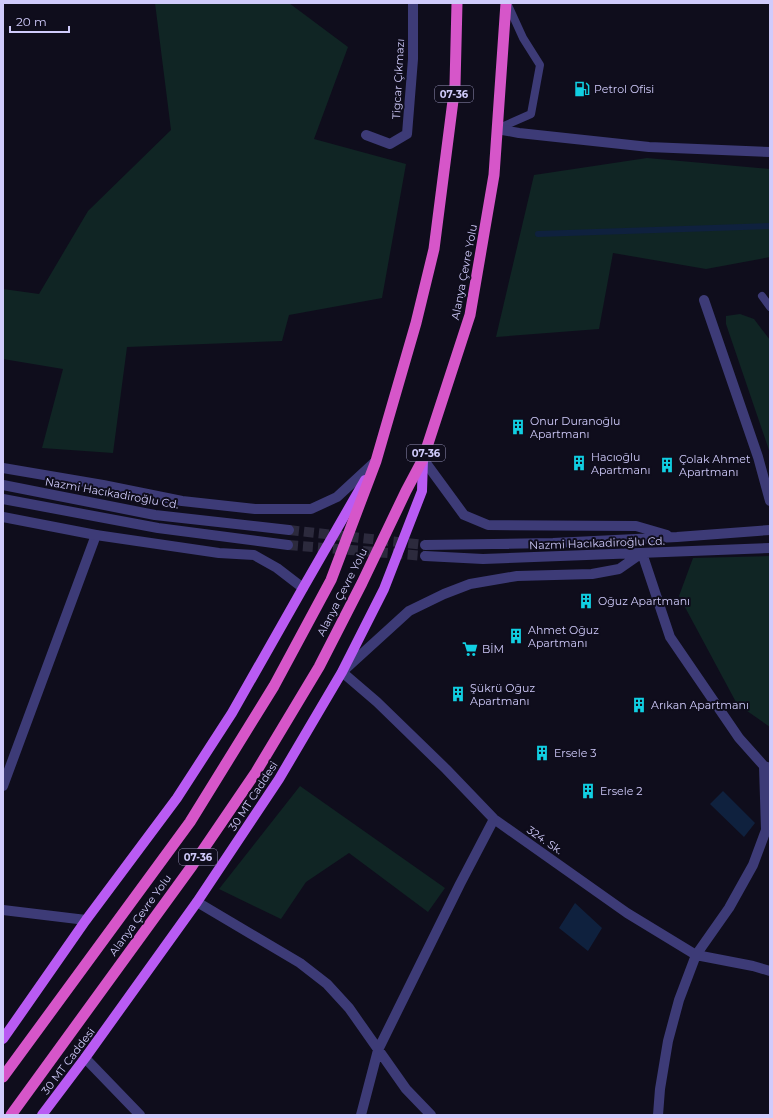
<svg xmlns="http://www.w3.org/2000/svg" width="773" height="1118" font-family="Montserrat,sans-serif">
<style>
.green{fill:#102524}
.water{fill:#0f213e}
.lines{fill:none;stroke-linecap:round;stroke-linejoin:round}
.stream{stroke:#0f213e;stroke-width:6}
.tertiary-tunnel{stroke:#2c2a3d;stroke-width:10;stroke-dasharray:10 5;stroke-linecap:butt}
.service{stroke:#3d3b77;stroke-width:8}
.minor{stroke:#3d3b77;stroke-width:10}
.tertiary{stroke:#3d3b77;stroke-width:10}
.primary{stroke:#b95bf3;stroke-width:10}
.trunk{stroke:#d656c9;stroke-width:11}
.labels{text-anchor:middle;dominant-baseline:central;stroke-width:4;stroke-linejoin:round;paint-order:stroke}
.shield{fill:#0f0d1c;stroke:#9692b8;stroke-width:1}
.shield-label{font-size:10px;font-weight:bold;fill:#d0cbfb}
.street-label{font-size:11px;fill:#d0cbfb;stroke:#0f0d1c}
.poi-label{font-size:11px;fill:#d0cbfb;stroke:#0f0d1c;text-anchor:start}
</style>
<rect width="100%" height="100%" fill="#0f0d1c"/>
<path class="green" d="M 155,3 L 289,3 L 348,47 L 314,139 L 406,164 L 382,298 L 289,315 L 282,341 L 127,347 L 113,453 L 42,448 L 63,369 L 3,359 L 3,289 L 39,294 L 88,211 L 171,130 Z
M 647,158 L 770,169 L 770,257 L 706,269 L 613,253 L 599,329 L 496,337 L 534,175 Z
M 740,314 L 754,319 L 770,340 L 770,453 L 726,324 L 726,316 Z
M 770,556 L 770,727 L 737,704 L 679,596 L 693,558 Z
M 300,786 L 445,888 L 428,912 L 349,853 L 306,882 L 281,919 L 219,889 Z"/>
<path class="water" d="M 723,791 L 755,823 L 744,837 L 710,804 Z
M 575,903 L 602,928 L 588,951 L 559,928 Z"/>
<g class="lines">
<path class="stream" d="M 538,234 L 770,226"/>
<path class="tertiary-tunnel" d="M 289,530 L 425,545
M 288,545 L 425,556"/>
<path class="service" d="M 497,129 L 531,114 L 540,65 L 523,38 L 507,3
M 762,296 L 770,307"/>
<path class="minor" d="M 497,129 L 519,133 L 649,147 L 770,152
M 366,135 L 390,144 L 407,134 L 413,59 L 413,3
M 704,300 L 758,457 L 770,501
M 423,459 L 464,515 L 488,525 L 636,526 L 667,535
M 425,545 L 553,543 L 677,537 L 770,530
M 425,556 L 483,559 L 770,548
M 770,768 L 764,766 L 739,738 L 670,637 L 642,553 L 619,569 L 592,574 L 517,576 L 470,584 L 444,594 L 409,611 L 342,672 L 377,702 L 446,769 L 494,819 L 627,913 L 696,955 L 753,966 L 770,971
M 3,786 L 96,535
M 197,902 L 300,963 L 327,984 L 349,1008 L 406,1089 L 431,1115
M 3,910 L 86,920
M 85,1058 L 140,1115
M 361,1115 L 378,1050 L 460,884 L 494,819
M 658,1115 L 660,1089 L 668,1041 L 679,1000 L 696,955 L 729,908 L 753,865 L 766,830 L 764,766"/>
<path class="tertiary" d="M 3,468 L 103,485 L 182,501 L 255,509 L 311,509 L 337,497 L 376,461
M 3,485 L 155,515 L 289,530
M 3,499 L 158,528 L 288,545
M 3,517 L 96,535 L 219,553 L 254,555 L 277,568 L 303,588"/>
<path class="primary" d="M 3,1039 L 86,920 L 177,798 L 232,713 L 303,588 L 365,480
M 42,1115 L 85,1058 L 197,902 L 279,779 L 342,672 L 384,589 L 422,491 L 423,459"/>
<path class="trunk" d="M 3,1077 L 190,822 L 274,686 L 331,580 L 376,461 L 416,323 L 434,249 L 455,85 L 457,3
M 11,1115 L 192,866 L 256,772 L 319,667 L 362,583 L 406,491 L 423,459 L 470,315 L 494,175 L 506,3"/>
</g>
<defs>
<symbol id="fuel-bare" viewBox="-9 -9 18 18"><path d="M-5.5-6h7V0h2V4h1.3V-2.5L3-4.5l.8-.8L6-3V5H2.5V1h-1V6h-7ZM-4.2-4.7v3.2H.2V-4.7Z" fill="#11cfe2" stroke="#0f0d1c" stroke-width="2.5" paint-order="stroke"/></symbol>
<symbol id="building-bare" viewBox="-9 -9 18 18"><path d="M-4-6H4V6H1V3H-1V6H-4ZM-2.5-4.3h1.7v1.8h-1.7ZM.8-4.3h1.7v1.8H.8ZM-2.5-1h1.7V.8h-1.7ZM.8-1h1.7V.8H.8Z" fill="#11cfe2" stroke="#0f0d1c" stroke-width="2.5" paint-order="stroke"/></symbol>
<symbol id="supermarket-bare" viewBox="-9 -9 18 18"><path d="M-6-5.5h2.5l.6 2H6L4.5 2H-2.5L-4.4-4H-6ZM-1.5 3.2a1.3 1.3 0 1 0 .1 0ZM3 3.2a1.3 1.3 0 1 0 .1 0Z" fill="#11cfe2" stroke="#0f0d1c" stroke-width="2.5" paint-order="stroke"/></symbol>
</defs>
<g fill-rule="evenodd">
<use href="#fuel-bare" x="571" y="78" width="22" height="22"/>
<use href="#building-bare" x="507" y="416" width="22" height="22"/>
<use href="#building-bare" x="568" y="452" width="22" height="22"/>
<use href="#building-bare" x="656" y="454" width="22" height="22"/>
<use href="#building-bare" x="575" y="590" width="22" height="22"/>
<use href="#building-bare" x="505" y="625" width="22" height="22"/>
<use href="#supermarket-bare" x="459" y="638" width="22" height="22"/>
<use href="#building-bare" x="447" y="683" width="22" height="22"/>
<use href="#building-bare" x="628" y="694" width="22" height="22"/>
<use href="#building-bare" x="531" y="742" width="22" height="22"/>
<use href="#building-bare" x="577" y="780" width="22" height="22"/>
</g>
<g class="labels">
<g class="shield">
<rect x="435" y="86" width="38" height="16" rx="3"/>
<rect x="407" y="445" width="38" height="16" rx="3"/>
<rect x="179" y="849" width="38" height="16" rx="3"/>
</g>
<g class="shield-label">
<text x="454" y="94">07-36</text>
<text x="426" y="453">07-36</text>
<text x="198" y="857">07-36</text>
</g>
<g class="street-label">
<text transform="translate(398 79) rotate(-87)">Tigcar Çıkmazı</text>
<text transform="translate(464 272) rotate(-79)">Alanya Çevre Yolu</text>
<text transform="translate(112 493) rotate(10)">Nazmi Hacıkadiroğlu Cd.</text>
<text transform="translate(597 543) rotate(-2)">Nazmi Hacıkadiroğlu Cd.</text>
<text transform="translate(342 592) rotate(-63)">Alanya Çevre Yolu</text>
<text transform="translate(253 796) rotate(-57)">30 MT Caddesi</text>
<text transform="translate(545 840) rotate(35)">324. Sk.</text>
<text transform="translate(140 915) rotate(-54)">Alanya Çevre Yolu</text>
<text transform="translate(68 1061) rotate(-53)">30 MT Caddesi</text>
</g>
<g class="poi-label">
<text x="594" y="89">Petrol Ofisi</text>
<text x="530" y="421">Onur Duranoğlu<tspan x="530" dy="13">Apartmanı</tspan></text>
<text x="591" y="457">Hacıoğlu<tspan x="591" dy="13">Apartmanı</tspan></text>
<text x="679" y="459">Çolak Ahmet<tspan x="679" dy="13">Apartmanı</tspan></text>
<text x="598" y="601">Oğuz Apartmanı</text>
<text x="528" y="630">Ahmet Oğuz<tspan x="528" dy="13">Apartmanı</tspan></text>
<text x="482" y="649">BİM</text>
<text x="470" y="688">Şükrü Oğuz<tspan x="470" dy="13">Apartmanı</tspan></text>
<text x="651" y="705">Arıkan Apartmanı</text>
<text x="554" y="753">Ersele 3</text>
<text x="600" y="791">Ersele 2</text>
</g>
</g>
<rect width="773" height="1118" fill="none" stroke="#d0cbfb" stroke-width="8"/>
<path d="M10 26v6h59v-6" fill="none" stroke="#d0cbfb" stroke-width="2"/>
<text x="16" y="26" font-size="12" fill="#d0cbfb" stroke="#0f0d1c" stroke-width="3" paint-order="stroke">20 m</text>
</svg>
